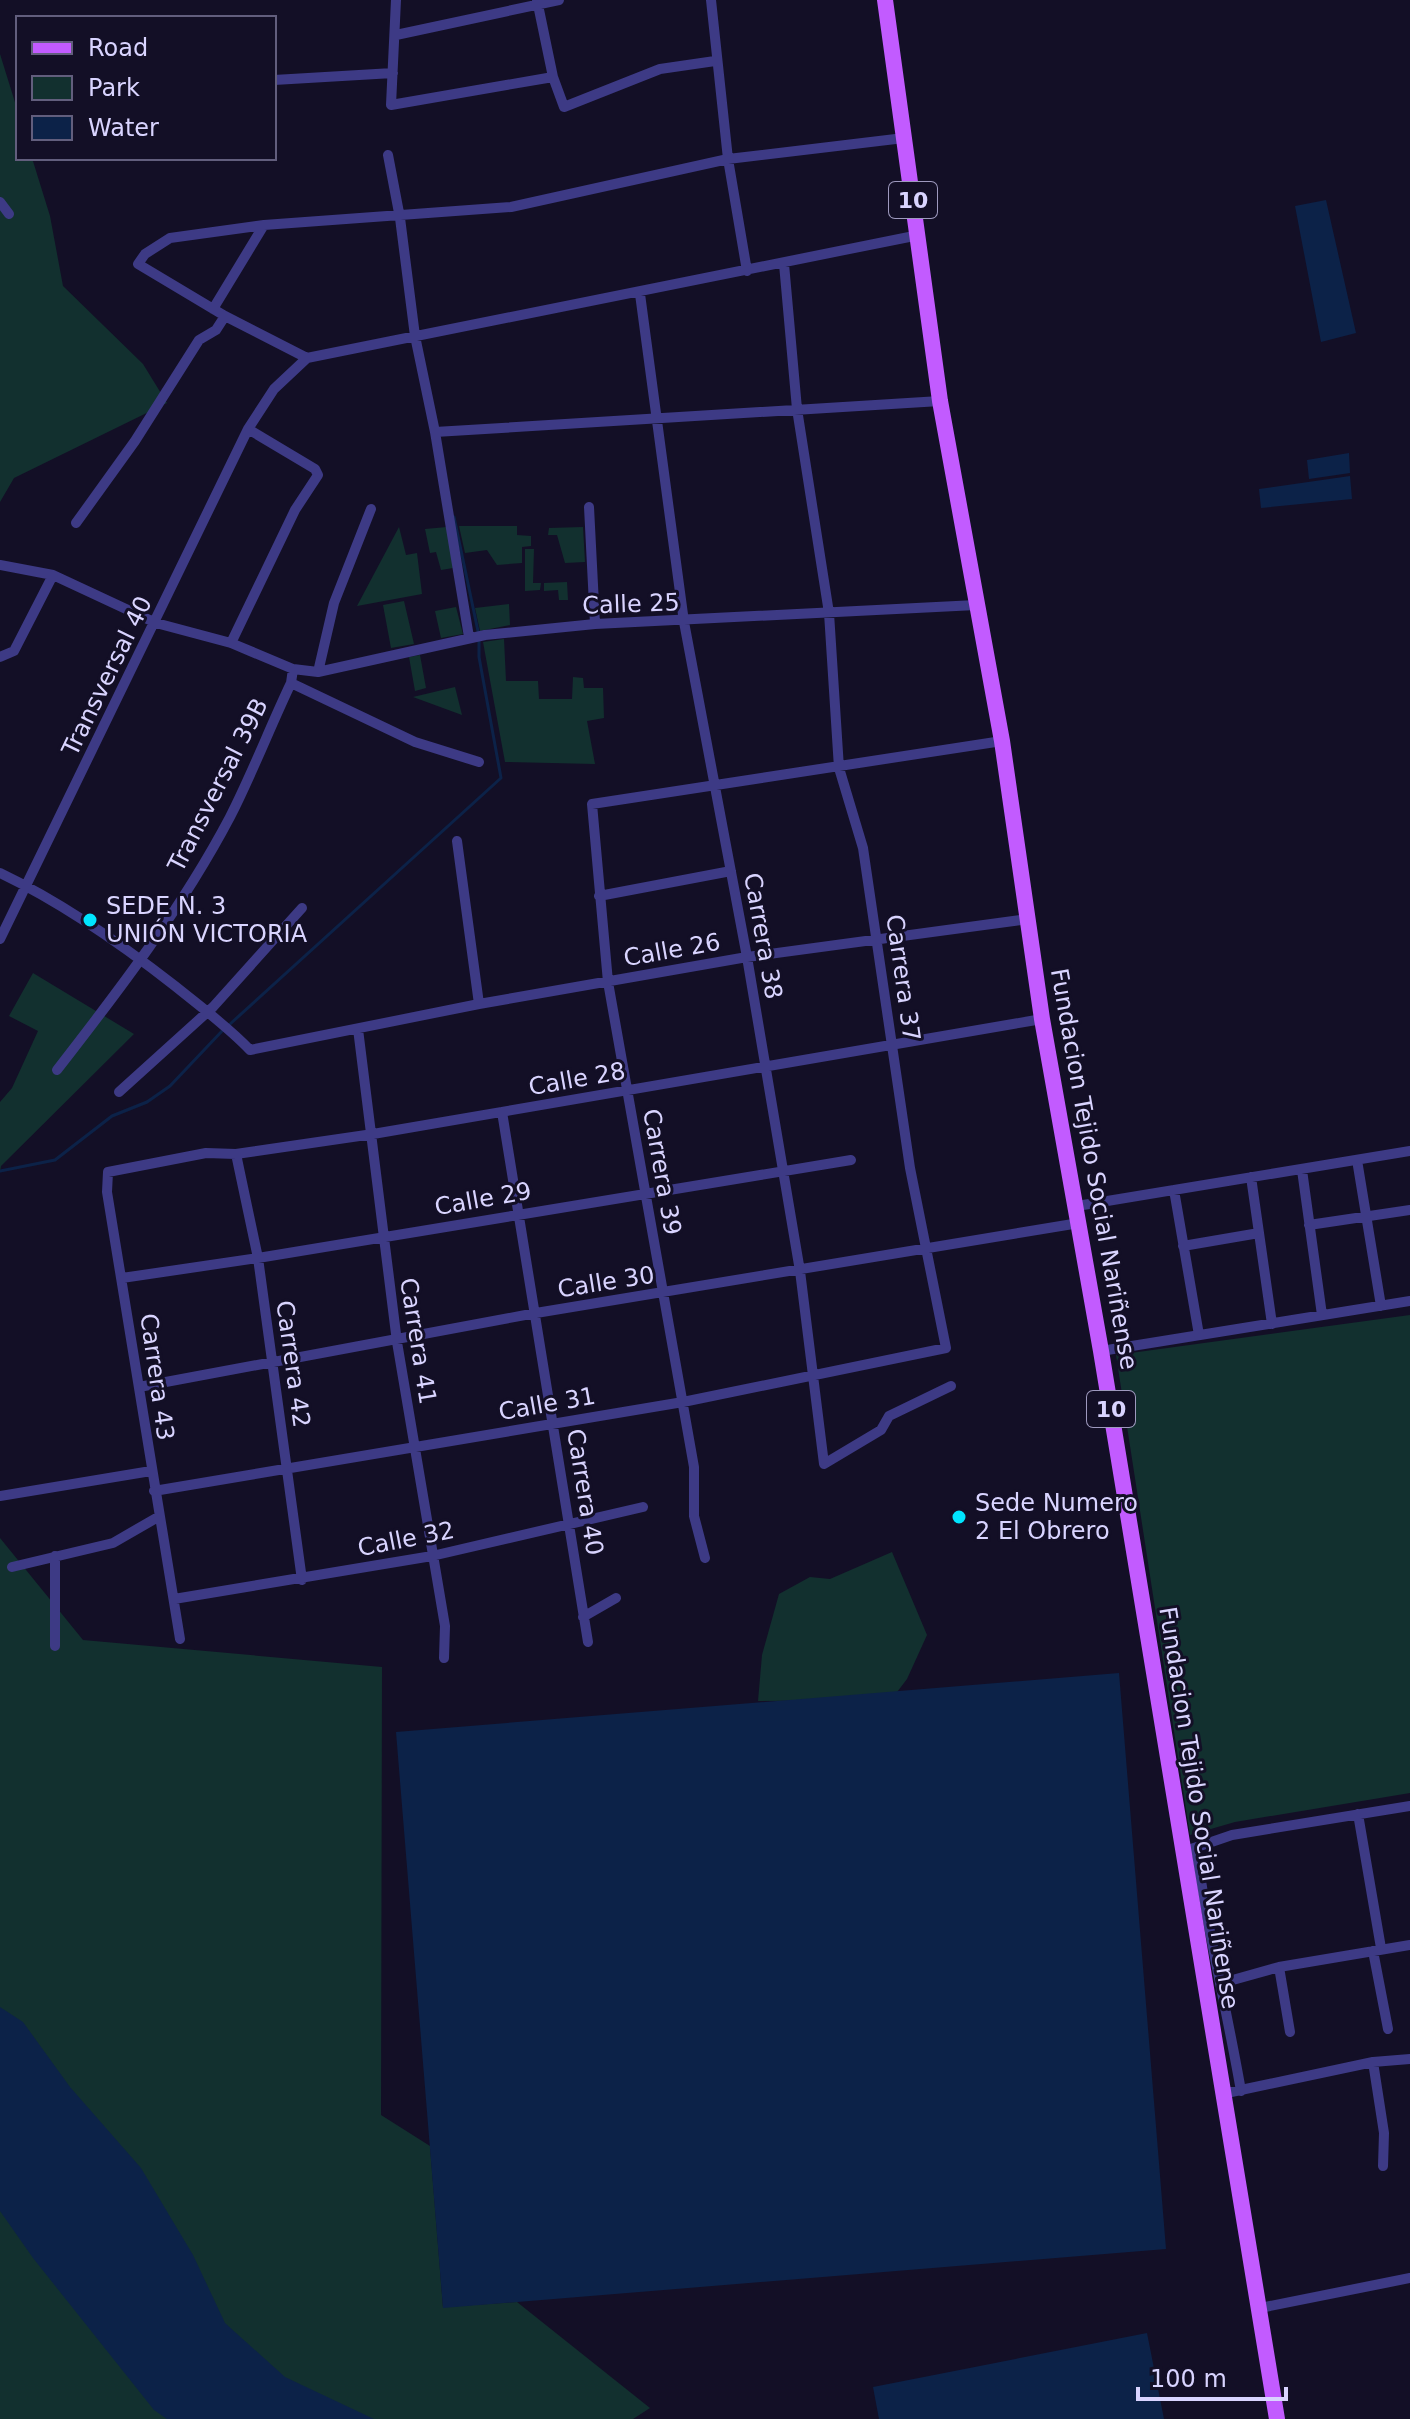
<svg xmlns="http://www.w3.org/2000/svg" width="1410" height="2419" font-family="'DejaVu Sans',sans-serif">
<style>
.green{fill:#12302f}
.water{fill:#0c2248}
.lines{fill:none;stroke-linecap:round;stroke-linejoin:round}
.stream{stroke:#0c2248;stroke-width:3}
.street{stroke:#3d3a85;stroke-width:10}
.primary{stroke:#c25bff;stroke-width:16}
.poi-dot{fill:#00e5ff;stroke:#130f26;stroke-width:3}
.labels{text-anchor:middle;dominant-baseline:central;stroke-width:6;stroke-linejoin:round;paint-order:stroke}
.shield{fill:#130f26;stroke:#9e99be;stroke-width:2}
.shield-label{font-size:22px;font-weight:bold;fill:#d9d4ff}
.street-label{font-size:24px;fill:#d9d4ff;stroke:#130f26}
.poi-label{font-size:24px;fill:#d9d4ff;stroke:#130f26;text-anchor:start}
</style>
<rect width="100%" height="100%" fill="#130f26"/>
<path class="green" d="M 0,54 L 18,112 L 18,158 L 32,158 L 50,216 L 63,286 L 143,364 L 167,403 L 14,478 L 0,502 Z
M 459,526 L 517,526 L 517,535 L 531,536 L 531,546 L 522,547 L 522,563 L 497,565 L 487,550 L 465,553 Z
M 399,527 L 406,555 L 417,553 L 422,594 L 357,606 Z
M 447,527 L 453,568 L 441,570 L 436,552 L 430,553 L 425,529 Z
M 583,527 L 585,562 L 565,563 L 557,535 L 548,535 L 549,528 Z
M 525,549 L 534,549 L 533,583 L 541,583 L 540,590 L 525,591 Z
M 567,582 L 568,600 L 559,600 L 558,590 L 544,591 L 544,583 Z
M 404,601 L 414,644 L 391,648 L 383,605 Z
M 509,604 L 510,625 L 480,631 L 475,608 Z
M 456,607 L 463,634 L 441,638 L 435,611 Z
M 504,639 L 506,681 L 538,681 L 539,699 L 572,699 L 573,677 L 583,678 L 584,688 L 603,688 L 604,718 L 587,721 L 595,764 L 505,762 L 483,642 Z
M 420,655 L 426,688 L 415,691 L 409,657 Z
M 455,687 L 462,715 L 413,697 Z
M 33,973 L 134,1034 L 1,1166 L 0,1172 L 0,1102 L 12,1088 L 38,1031 L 9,1016 Z
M 1410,1315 L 1410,1793 L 1235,1822 L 1190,1835 L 1116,1355 Z
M 0,1538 L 83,1640 L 382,1667 L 381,2115 L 430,2146 L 443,2307 L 517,2302 L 650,2408 L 633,2419 L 0,2419 Z
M 892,1552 L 927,1635 L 907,1679 L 891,1700 L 758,1701 L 762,1655 L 779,1594 L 810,1577 L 830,1579 Z"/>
<path class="water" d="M 1326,200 L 1356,333 L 1321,342 L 1295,206 Z
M 1349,453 L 1350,473 L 1309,479 L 1307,460 Z
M 1350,476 L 1352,499 L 1261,508 L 1259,489 Z
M 1119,1673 L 1166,2249 L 443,2308 L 396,1732 Z
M 0,2007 L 23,2022 L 70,2087 L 141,2168 L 193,2255 L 225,2323 L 285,2377 L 374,2419 L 167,2419 L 154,2410 L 33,2258 L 0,2211 Z
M 1147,2333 L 1164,2419 L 879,2419 L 873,2387 Z"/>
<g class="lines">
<path class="stream" d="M 229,1025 L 501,778 L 479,657 L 479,636 L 454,517
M 0,1171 L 55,1160 L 112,1116 L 147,1102 L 170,1086 L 223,1030"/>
<path class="street" d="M 396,0 L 391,105 L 553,77
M 537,0 L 553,77 L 564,107 L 660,69 L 715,61
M 711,0 L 728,159 L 747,271
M 396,35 L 559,0
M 274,80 L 393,73
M 388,155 L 400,218 L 415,336 L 435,432 L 469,637
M 0,202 L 9,214
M 640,294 L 684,622 L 747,957 L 800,1271 L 824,1464 L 881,1430 L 889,1416 L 951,1386
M 213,309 L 264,225
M 307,358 L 225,316 L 138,264 L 145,254 L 170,238 L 264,225 L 511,207 L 728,159 L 904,138
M 435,432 L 940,401
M 589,507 L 595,624
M 76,523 L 135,441 L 199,340 L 216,330 L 225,316
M 0,565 L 53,575 L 156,623 L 231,643 L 293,669 L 318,672 L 485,635 L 595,624 L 976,605
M 231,643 L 295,510 L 318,475 L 315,469 L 248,429
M 0,657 L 14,651 L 53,575
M 318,672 L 334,603 L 371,509
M 291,683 L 415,742 L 479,762
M 457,841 L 479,1004
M 0,873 C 63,903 120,943 175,986 C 201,1007 227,1026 250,1050 L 479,1004 L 747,957 L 1028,919
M 599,896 L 731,871
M 0,939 L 248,429 L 274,389 L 307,358 L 919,235
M 358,1029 L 397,1342 L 445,1626 L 444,1658
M 57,1070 C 120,989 182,908 230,817 C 252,774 270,727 291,683 L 293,669
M 119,1092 L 213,1007 L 302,908
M 502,1112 L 588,1642
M 236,1154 L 258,1258 L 302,1580
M 1357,1160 L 1381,1306
M 1302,1170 L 1322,1315
M 1251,1177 L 1272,1324
M 1174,1190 L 1199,1335
M 1077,1206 L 1410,1151
M 1309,1225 L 1410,1210
M 1183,1246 L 1259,1233
M 122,1278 L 258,1258 L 851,1160
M 1101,1351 L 1410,1301
M 139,1387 L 536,1313 L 1079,1223
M 154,1491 L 683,1402 L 946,1348 L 910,1168 L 863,848 L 839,768 L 829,613 L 797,409 L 784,264
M 0,1496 L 151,1471
M 705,1558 L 694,1516 L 694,1467 L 608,982 L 592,804 L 1002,741
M 12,1567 L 113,1543 L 158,1517
M 174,1599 L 432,1556 L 643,1507
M 583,1617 L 616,1598
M 180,1639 L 107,1192 L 108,1172 L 206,1153 L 236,1154 L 373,1134 L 1042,1019
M 55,1646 L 55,1556
M 1358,1814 L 1381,1948
M 1196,1848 C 1207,1930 1227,2010 1241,2091
M 1191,1849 L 1232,1835 L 1410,1806
M 1373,1951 L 1388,2029
M 1279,1967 L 1290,2032
M 1222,1983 L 1279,1967 L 1410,1945
M 1373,2062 L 1384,2133 L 1383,2166
M 1222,2094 L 1373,2062 L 1410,2059
M 1260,2308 L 1410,2278"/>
<path class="primary" d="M 885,0 L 940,401 L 1002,741 L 1042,1019 L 1101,1351 L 1277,2419"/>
</g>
<g class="poi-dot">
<circle cx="90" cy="920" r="8"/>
<circle cx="959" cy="1517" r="8"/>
</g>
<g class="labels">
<g class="shield">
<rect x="889" y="182" width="48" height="36" rx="6"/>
<rect x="1087" y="1391" width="48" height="36" rx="6"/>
</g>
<g class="shield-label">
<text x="913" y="200">10</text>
<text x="1111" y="1409">10</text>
</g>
<g class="street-label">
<text transform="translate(631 604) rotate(-2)">Calle 25</text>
<text transform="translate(107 676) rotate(-64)">Transversal 40</text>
<text transform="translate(218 785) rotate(-63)">Transversal 39B</text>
<text transform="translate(763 936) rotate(80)">Carrera 38</text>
<text transform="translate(672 950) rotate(-10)">Calle 26</text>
<text transform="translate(903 978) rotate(82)">Carrera 37</text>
<text transform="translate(577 1079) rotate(-10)">Calle 28</text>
<text transform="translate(1094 1169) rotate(80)">Fundacion Tejido Social Nariñense</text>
<text transform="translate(662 1172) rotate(80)">Carrera 39</text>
<text transform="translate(483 1199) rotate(-10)">Calle 29</text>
<text transform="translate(606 1282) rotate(-9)">Calle 30</text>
<text transform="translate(418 1341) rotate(81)">Carrera 41</text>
<text transform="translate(293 1364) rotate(82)">Carrera 42</text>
<text transform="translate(157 1377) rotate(82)">Carrera 43</text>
<text transform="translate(547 1404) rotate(-10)">Calle 31</text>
<text transform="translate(585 1492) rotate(81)">Carrera 40</text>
<text transform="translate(406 1539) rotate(-11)">Calle 32</text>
<text transform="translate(1199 1808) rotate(81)">Fundacion Tejido Social Nariñense</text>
</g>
<g class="poi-label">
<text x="106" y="906">SEDE N. 3<tspan x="106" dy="28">UNIÓN VICTORIA</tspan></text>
<text x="975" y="1503">Sede Numero<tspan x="975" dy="28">2 El Obrero</tspan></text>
</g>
</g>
<rect x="16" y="16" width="260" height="144" fill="#130f26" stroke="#625e7d" stroke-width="2"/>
<rect x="32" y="42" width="40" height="12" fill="#c25bff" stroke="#625e7d" stroke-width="2"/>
<text x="88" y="56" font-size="24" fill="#d9d4ff">Road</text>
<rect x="32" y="76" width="40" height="24" fill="#12302f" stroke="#625e7d" stroke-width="2"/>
<text x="88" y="96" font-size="24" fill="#d9d4ff">Park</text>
<rect x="32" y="116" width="40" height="24" fill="#0c2248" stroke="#625e7d" stroke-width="2"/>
<text x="88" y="136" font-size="24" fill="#d9d4ff">Water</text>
<path d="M1138 2387v12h148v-12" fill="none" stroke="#d9d4ff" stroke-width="4"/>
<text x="1150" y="2387" font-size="24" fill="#d9d4ff" stroke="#130f26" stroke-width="6" paint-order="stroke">100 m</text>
</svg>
